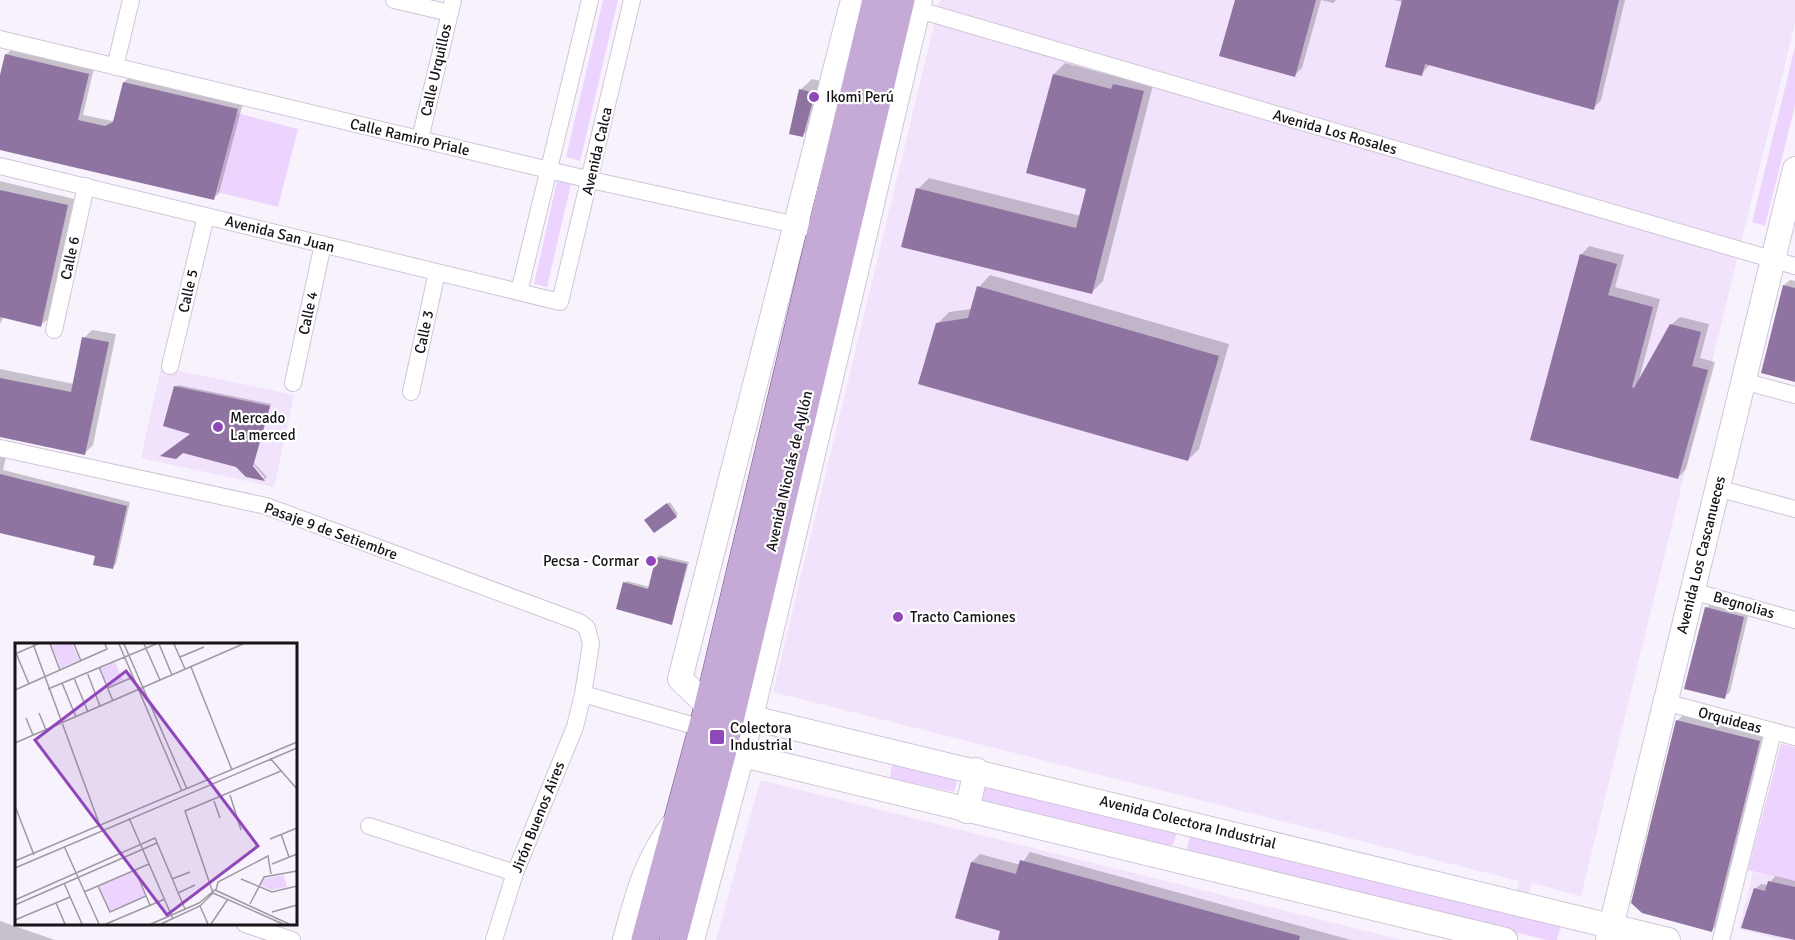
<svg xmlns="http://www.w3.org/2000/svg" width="1795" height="940" font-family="Signika,sans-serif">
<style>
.built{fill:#f1e3fc}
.green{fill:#edd4ff}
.shadow{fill:#0003;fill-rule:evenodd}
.building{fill:#8f73a1}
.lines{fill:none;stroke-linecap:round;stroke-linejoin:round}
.street-casing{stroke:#d0c6d7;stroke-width:18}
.secondary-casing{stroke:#d0c6d7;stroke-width:26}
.primary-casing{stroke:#6f5183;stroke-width:28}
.street{stroke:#fff;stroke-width:16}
.secondary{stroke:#fff;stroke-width:24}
.primary{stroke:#c5aad7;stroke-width:27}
.poi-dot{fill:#9047b9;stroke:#fff;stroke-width:2}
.labels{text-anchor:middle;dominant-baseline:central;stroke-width:4.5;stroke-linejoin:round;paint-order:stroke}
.street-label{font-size:15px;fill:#161319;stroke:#fff}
.poi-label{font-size:15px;fill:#161319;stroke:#fff;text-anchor:start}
.inset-road{fill:none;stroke:#9e99a2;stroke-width:1.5}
.view{fill:#9047b9;fill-opacity:0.15;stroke:#9047b9;stroke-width:3}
.inset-edge{fill:none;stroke:#161319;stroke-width:3}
</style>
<rect width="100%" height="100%" fill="#f8f2fd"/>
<path class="built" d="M 940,0 L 1795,0 L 1795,23 L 1581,896 L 1532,883 L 1517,940 L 1505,940 L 1519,881 L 773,692 Z
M 161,367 L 294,395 L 274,487 L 141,458 Z
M 760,781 L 765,781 L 1402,940 L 716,940 Z
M 1753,872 L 1795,882 L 1795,940 L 1782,940 L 1739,929 Z"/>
<path class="green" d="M 603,0 L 618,0 L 580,161 L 566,157 Z
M 1795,47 L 1795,106 L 1765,226 L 1752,222 Z
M 237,113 L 298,129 L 278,207 L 217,192 Z
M 557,181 L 571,184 L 547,287 L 534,284 Z
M 1781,744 L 1795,747 L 1795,882 L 1748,870 Z
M 893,759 L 958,778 L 954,792 L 890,778 Z
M 975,783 L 1177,831 L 1174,843 L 1169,847 L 976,801 Z
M 1190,834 L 1562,922 L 1557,940 L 1547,940 L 1191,852 L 1187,849 Z"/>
<path class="shadow" d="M 1237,0 L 1321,0 L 1302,68 L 1294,76 Z
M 1321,0 L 1336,0 L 1333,3 Z
M 1394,0 L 1625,0 L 1601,100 L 1593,109 L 1430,64 L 1421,75 L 1403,2 Z
M 12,49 L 94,68 L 83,115 L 112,121 L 115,119 L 124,82 L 130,77 L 243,103 L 219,193 L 213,199 L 0,148 L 0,81 L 6,55 Z
M 1065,63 L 1121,78 L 1125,73 L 1154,81 L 1103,281 L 1092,292 L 918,189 L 929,178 L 1081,216 L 1088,188 L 1054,74 Z
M 812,79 L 825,82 L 814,124 L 803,135 L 800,90 Z
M 0,181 L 74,199 L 48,319 L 41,325 L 4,316 L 0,324 Z
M 1589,246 L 1624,255 L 1615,287 L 1660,299 L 1639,380 L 1671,325 L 1680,317 L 1709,324 L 1700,358 L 1715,362 L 1686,469 L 1678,478 L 1531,439 L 1581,255 Z
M 990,275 L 1229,344 L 1199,449 L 1188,460 L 937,324 L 949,312 L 972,309 L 979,287 Z
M 1790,280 L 1795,281 L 1795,381 L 1784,285 Z
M 92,330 L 116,334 L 93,445 L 85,453 L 0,436 L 0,369 L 74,384 L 84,338 Z
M 178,385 L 271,404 L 254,463 L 267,477 L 265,479 L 247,475 L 192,433 L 176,387 ZM 249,459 L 265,478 L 261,478 L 247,461 Z
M 0,455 L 6,457 L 3,470 L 130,502 L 116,564 L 113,567 L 97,555 L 0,531 Z
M 670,502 L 678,514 L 676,516 L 648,518 Z
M 659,555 L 689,562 L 672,623 L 624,583 L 627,581 L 650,587 Z
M 1712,603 L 1749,612 L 1730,692 L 1724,697 L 1706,608 Z
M 1683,715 L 1765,735 L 1718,924 L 1712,930 L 1677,721 Z
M 1030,852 L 1351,940 L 999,940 L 1002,930 L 972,862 L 980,854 L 1021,865 Z
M 1775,876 L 1795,881 L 1795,940 L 1755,889 L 1761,884 L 1768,885 Z
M 0,921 L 55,940 L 0,940 Z"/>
<path class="building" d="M 1235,0 L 1316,0 L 1295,77 L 1219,56 Z
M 1402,0 L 1619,0 L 1594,110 L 1425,64 L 1422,76 L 1385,67 Z
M 5,54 L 89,74 L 78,120 L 105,126 L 113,122 L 123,82 L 238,109 L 214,200 L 0,150 L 0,75 Z
M 1053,74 L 1111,89 L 1113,84 L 1144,91 L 1092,294 L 901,247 L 916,188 L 1076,228 L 1086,189 L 1026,173 Z
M 799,89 L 815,93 L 803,137 L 789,134 Z
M 0,190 L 68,205 L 41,327 L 0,317 Z
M 1580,254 L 1617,264 L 1608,295 L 1653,307 L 1632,387 L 1634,388 L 1670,324 L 1701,332 L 1692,366 L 1708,370 L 1678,479 L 1530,440 Z
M 1783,285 L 1795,288 L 1795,382 L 1761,373 Z
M 977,286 L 1219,356 L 1188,461 L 918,384 L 936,323 L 968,318 Z
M 82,337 L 109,342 L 85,455 L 0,437 L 0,378 L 71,392 Z
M 174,386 L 270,406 L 253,466 L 265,481 L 246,477 L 236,467 L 183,453 L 176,459 L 160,456 L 190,434 L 163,426 Z
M 0,474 L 127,506 L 113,569 L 93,565 L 95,556 L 0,533 Z
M 667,503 L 677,517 L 654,533 L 644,520 Z
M 656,557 L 687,564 L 672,625 L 616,609 L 623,582 L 648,589 Z
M 1705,607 L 1744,617 L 1725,699 L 1684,689 Z
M 1676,720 L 1760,741 L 1712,932 L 1642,913 L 1631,903 Z
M 1020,860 L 1300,936 L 1299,940 L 998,940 L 1000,931 L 955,918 L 971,862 L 1016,874 Z
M 1768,881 L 1795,887 L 1795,940 L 1741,928 L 1754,888 L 1765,891 Z"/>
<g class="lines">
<defs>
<path id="street" d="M 394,0 L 450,13
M 909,7 L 1795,266
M 0,39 L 591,180 L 805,227
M 115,67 L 131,0
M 420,139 L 453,0
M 0,166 L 560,302 L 632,0
M 519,292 L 590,0
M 54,330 L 86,186
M 170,366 L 206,216
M 1743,381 L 1795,395
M 293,383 L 323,244
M 411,392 L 437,272
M 0,448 L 266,506 L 579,622 L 587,628 L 591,644 L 583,694 L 575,727 L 515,873 L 494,940
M 1717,488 L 1795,509
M 1692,591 L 1795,620
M 583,694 L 702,728
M 1665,702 L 1795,737
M 369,826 L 515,873
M 245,924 L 292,940
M 1721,940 L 1773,732"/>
<path id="secondary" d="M 853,0 L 680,679 L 708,706 L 732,713 L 1668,940
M 726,751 L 1505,940
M 967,811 L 976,770
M 1608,939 L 1795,169
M 625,940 C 638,893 645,862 675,822
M 692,940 L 742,755 L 920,0"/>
<path id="primary" d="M 645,940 L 708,706 L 876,0
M 673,940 L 723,750 L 901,0"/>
</defs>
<use href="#street" class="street-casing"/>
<use href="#secondary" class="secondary-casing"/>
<use href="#primary" class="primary-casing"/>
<use href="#street" class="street"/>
<use href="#secondary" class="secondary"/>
<use href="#primary" class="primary"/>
</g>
<g class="poi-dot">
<circle cx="814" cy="97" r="6"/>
<circle cx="218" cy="427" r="6"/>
<circle cx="651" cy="561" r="6"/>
<circle cx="898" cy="617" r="6"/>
<rect x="709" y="729" width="16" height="16" rx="3"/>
</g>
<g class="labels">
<g class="street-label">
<text transform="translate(436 70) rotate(-77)">Calle Urquillos</text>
<text transform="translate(1335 132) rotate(16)">Avenida Los Rosales</text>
<text transform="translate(410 137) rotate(13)">Calle Ramiro Priale</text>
<text transform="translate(597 151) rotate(-77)">Avenida Calca</text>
<text transform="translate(280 234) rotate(14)">Avenida San Juan</text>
<text transform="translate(70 258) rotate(-78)">Calle 6</text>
<text transform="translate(188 291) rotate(-77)">Calle 5</text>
<text transform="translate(308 313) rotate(-78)">Calle 4</text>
<text transform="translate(424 332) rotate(-78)">Calle 3</text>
<text transform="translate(789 471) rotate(-77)">Avenida Nicolás de Ayllón</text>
<text transform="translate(331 531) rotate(20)">Pasaje 9 de Setiembre</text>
<text transform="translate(1701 555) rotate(-76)">Avenida Los Cascanueces</text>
<text transform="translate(1744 605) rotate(16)">Begnolias</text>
<text transform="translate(1730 720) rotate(15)">Orquideas</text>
<text transform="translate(538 817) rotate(-68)">Jirón Buenos Aires</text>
<text transform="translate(1188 822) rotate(14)">Avenida Colectora Industrial</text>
</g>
<g class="poi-label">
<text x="826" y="97">Ikomi Perú</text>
<text x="230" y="418">Mercado<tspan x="230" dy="17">La merced</tspan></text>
<text x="639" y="561" text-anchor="end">Pecsa - Cormar</text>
<text x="910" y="617">Tracto Camiones</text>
<text x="730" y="728">Colectora<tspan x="730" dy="17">Industrial</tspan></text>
</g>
</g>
<g transform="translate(15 643)">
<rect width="282" height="282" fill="#f8f2fd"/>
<path d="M 57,1 L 64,17 L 46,25 L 36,2 ZM 100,19 L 108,37 L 93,44 L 85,25 ZM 119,228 L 131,253 L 95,268 L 84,243 ZM 269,232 L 272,244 L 256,247 L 245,242 L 248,236 Z" fill="#edd4ff"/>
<path class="inset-road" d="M 18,1 L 85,183M 35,1 L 45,27M 59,1 L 66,18M 104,1 L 167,148M 109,1 L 172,146M 129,1 L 145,37M 144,1 L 157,32M 159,1 L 170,26M 1,10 L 14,41M 0,11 L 23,1M 165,14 L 189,4M 84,24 L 98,58M 176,24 L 217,127M 72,29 L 85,63M 59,35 L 73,69M 47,40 L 61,74M 93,45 L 118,34M 33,46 L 141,1M 0,47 L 92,6 L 90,1M 24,70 L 31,87M 11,75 L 18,92M 0,100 L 228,1M 255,115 L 282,146M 215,152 L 226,187M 199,158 L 205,175M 0,163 L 19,212M 114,175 L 158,276M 266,191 L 274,214M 255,196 L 282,185M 49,203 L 84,281M 0,218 L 282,99M 257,221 L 282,211M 0,225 L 282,105M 120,227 L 135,262M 157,236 L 175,229M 226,236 L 257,249 L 282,243M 49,240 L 67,281M 83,243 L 95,269 L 131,253M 201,247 L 203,239 L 253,213 L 256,231M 69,249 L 134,221M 163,250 L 180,242M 198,250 L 170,168 L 266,128M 198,250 L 268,281M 0,257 L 140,195 L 170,266M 41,260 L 50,281M 235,261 L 249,234 L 282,228M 0,262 L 142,200M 185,263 L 193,281M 257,269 L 282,262M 0,277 L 55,254M 91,281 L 150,256M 136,281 L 184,260 L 200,247 L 274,281M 146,281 L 185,263 L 198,250M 196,281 L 213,256"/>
<path class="view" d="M 111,28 L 243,203 L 152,272 L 20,97 Z"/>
<rect width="282" height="282" class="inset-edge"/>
</g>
</svg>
